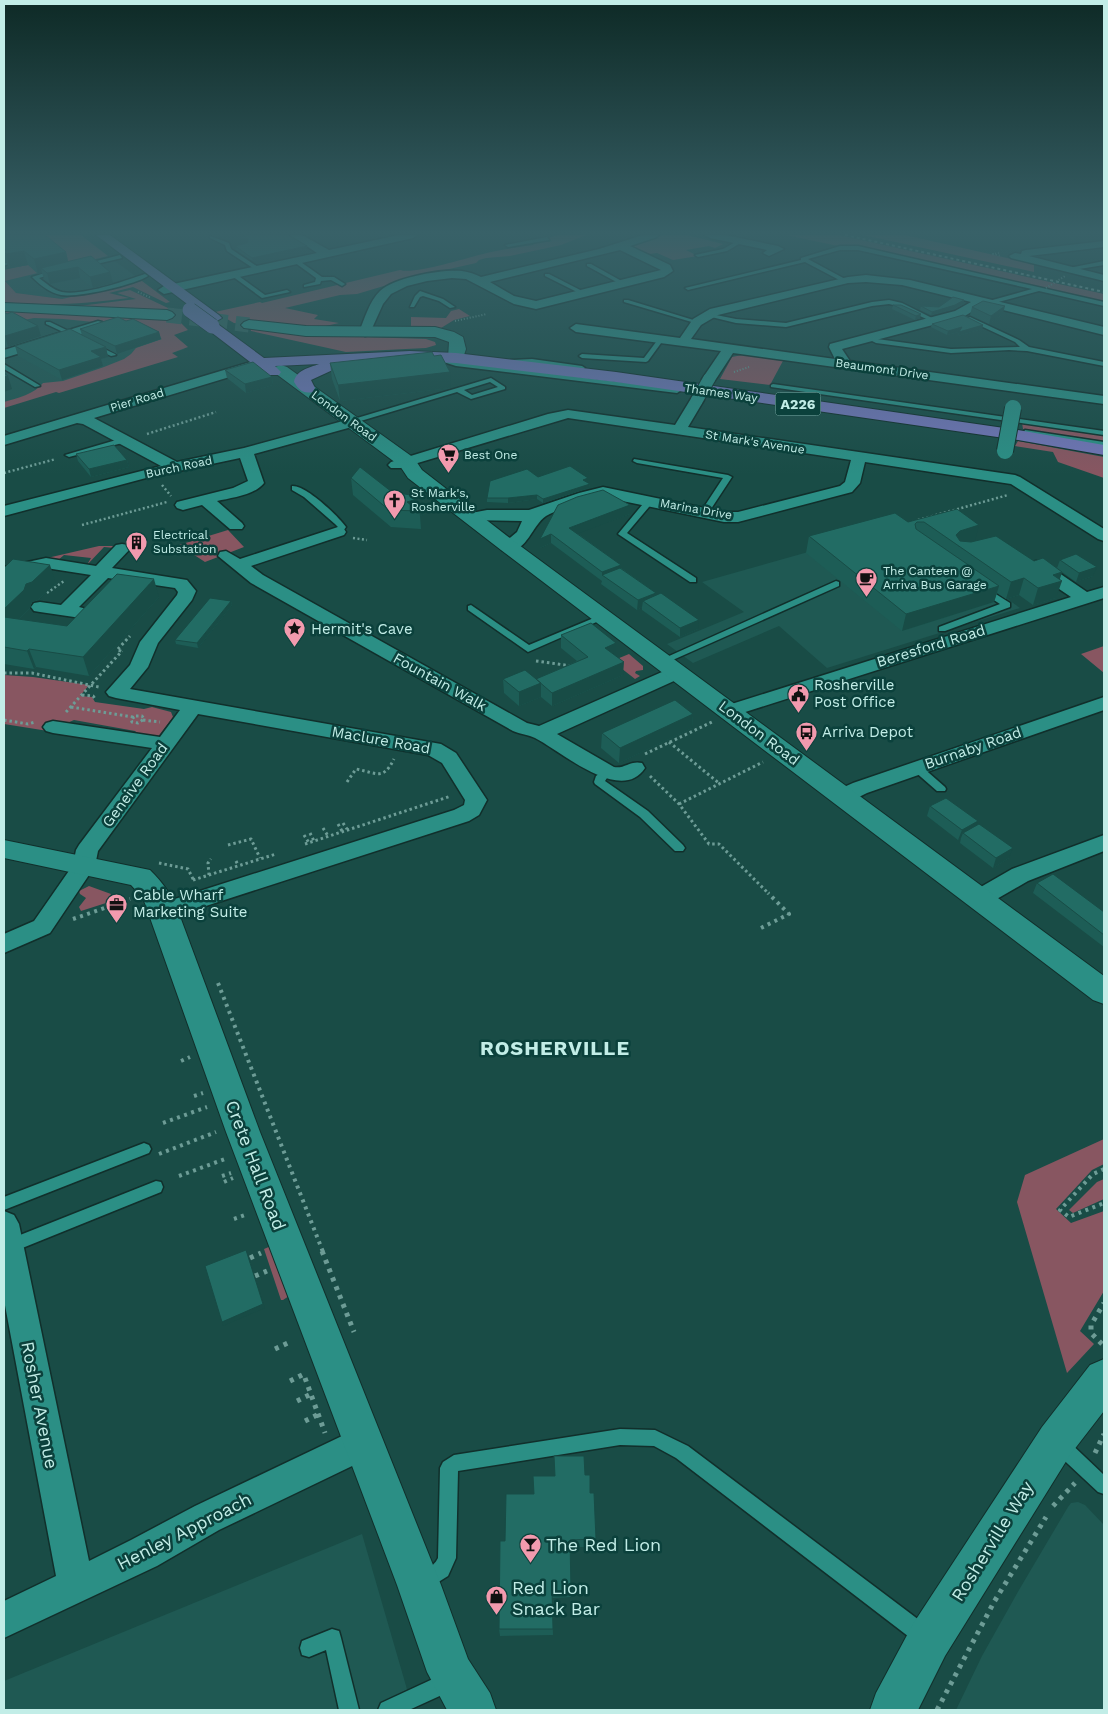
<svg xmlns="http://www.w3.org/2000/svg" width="1108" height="1714" font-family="'Work Sans',sans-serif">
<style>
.built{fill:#1f5953}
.green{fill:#885661}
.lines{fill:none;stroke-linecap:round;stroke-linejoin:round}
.tertiary-tunnel{stroke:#32645e;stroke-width:15;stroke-dasharray:15 8;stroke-linecap:butt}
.service-casing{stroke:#112f2b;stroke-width:3}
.minor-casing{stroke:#112f2b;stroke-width:3}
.tertiary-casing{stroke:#112f2b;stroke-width:2}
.secondary-casing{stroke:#112f2b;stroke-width:2}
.primary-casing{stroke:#112f2b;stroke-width:2}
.path-far4{stroke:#6d9c96;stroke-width:2;stroke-dasharray:1 2;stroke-linecap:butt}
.path-far3{stroke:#6d9c96;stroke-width:2.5;stroke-dasharray:2 2.5;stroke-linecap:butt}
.path-far2{stroke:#6d9c96;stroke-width:3;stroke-dasharray:2.5 3;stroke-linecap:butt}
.path-far1{stroke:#6d9c96;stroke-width:4;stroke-dasharray:3 4.5;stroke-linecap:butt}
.path{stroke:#6d9c96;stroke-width:5;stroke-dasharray:4 5.5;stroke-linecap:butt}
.service{fill:#2b8f85;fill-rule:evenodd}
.minor{fill:#2b8f85;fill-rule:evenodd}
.tertiary{fill:#2b8f85;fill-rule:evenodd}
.secondary{fill:#2b8f85;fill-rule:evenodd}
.primary{fill:#7075b6;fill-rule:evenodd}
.rail{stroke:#82b0aa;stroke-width:2;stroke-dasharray:3 3;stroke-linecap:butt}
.minor-bridge-far1-casing{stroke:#112f2b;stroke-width:14;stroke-linecap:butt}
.minor-bridge-casing{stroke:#112f2b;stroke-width:18;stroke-linecap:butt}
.primary-bridge-casing{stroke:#112f2b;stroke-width:16;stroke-linecap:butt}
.path-bridge{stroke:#6d9c96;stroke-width:2;stroke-dasharray:1 2;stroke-linecap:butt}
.minor-bridge-far1{stroke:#2b8f85;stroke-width:12}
.minor-bridge{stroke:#2b8f85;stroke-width:16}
.primary-bridge{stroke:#7075b6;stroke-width:15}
.wall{fill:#1d5d56}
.shaded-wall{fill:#184c46}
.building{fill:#226c64;stroke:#184c46}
.labels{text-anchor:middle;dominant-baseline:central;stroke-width:5;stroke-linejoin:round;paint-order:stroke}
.far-street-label{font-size:12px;fill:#c2ede7;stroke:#0b413c}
.far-poi-label{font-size:12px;fill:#c2ede7;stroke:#0b413c;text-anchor:start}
.shield{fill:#0b413c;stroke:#8bb9b4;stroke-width:1}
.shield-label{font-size:14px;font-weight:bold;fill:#c2ede7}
.poi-label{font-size:15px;fill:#c2ede7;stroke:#0b413c;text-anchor:start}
.street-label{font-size:15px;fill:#c2ede7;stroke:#0b413c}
.near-street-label{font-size:18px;fill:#c2ede7;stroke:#0b413c}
.near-poi-label{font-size:18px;fill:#c2ede7;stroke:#0b413c;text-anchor:start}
.district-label{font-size:20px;font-weight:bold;letter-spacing:1px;fill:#c2ede7;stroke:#0b413c}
</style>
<rect width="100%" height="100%" fill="#194c46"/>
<path class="built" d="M 108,256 L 142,281 L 62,299 L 16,293 L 5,281 Z
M 4,309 L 161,328 L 185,349 L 4,404 Z
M 904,525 L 1020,608 L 827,668 L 779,626 L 693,663 L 667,644 L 744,612 L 702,582 Z
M 1078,1502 L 1085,1505 L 1104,1525 L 1104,1710 L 956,1710 L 982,1656 L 1019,1590 L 1068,1507 L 1071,1503 Z
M 362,1534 L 413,1710 L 4,1710 L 4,1681 Z"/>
<path class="green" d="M 32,235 L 81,235 L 108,256 L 5,281 L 16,293 L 62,299 L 142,281 L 170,302 L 166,303 L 133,287 L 109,293 L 129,298 C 85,304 48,306 4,302 L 4,270 L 59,258 Z
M 558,235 L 586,235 L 561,245 L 510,256 L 486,258 L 479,260 L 476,263 L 414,277 L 357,294 L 340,295 L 285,308 L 318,315 L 314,319 L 339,323 L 321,327 L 300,325 L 261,327 L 234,323 L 215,312 L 260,302 L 262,303 L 400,270 C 415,275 472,256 491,252 C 504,249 519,247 533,245 L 534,242 C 541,241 545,243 552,241 L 548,238 Z
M 663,235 L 687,235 L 723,244 L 715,248 L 709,246 L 686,250 L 698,256 L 673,260 L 657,253 L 649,254 L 630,246 Z
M 786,235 L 839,235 L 1104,294 L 1104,303 L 1053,291 L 1047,287 L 1040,288 L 847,245 L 838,246 Z
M 863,235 L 905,235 L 1034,264 L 1034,272 Z
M 130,290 L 168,308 L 174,308 L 171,312 L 71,307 L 136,299 L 117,293 Z
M 4,309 L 177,319 L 188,330 L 174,335 L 188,347 L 172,353 L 178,357 L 59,393 L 56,392 L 4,408 L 4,402 C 17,398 35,394 43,383 L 63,381 L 104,367 L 124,359 L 131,354 L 136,348 L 162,339 L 135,326 L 63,319 L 34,318 L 24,320 L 4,316 Z
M 459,309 L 470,316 L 454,320 L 441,328 L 411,327 L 411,317 L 446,318 L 451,311 Z
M 250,327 L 333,336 L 426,339 L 435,342 L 436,345 L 426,348 L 346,352 L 251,331 Z
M 747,354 L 784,359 L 770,385 L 720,379 L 732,357 Z
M 1022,423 L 1104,435 L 1104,441 L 1023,429 Z
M 1018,441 L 1104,457 L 1104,478 L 1058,462 L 1053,452 L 1015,446 Z
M 228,530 L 244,547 L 205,562 L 179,545 Z
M 99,546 L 117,546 L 115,548 L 104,547 L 87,565 L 91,558 L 64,555 L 57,561 L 4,568 Z
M 1104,646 L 1104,673 L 1081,654 Z
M 629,654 L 643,666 L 643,670 L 636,671 L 635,673 L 640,676 L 635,679 L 612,661 Z
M 4,675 L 33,677 L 89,685 L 80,696 L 92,697 L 95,702 L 144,709 L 152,707 L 171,712 L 173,717 L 157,738 L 139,735 L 135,731 L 74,720 L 48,731 L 4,724 Z
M 89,886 L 111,894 L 106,903 L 81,911 L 79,907 L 86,898 L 80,894 L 79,891 Z
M 1104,1139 L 1104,1164 L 1092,1170 L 1056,1209 L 1071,1223 L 1104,1211 L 1104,1291 L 1080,1331 L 1094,1344 L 1067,1373 L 1017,1202 L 1025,1175 Z
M 1104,1179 L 1104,1199 L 1073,1213 L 1069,1210 L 1097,1182 Z
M 271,1246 L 289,1296 L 283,1300 L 281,1300 L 264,1249 Z"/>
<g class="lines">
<path class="tertiary-tunnel" d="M 167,315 L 249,325"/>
<defs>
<path id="service" d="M 210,236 L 229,243 L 231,249 L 261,269 L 256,270 L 227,251 L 225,245 L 210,238 Z
M 547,237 L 549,240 L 508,247 L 505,245 Z
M 739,240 L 744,241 L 727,251 L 698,257 L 695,255 L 723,249 Z
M 840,246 L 858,246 L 1104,302 L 1104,306 L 1039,291 L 991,304 L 989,303 L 989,301 L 1032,289 L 858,250 L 840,250 L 808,259 L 847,280 L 845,283 L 805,262 L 688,290 L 685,288 L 801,260 L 801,258 Z
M 120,255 L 122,258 L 84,267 L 81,265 Z
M 294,260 L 298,260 L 322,277 L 334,277 L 345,284 L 342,286 L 331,280 L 321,281 L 320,284 L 304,287 L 304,285 L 315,282 L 316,278 L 294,262 Z
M 1104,261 L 1104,265 L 1067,271 L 1064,269 Z
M 4,262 L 7,263 L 8,264 L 4,266 Z
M 587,264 L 591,264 L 627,284 L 622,285 L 587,266 Z
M 57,269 L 59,272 L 39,278 C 46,283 53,290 62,292 C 83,296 124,281 145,274 L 148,276 C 134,285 78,298 61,295 C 50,293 40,285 32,277 Z
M 232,274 L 236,274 L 265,295 L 287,290 L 290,292 L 262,298 L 232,276 Z
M 545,274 L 549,274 L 588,294 L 583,295 L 545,276 Z
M 420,291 L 443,299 L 455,307 L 450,308 L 439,301 L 423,296 L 420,297 L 414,307 L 410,307 L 415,296 Z
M 624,300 L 628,300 L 700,322 L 695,323 L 624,302 Z
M 889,300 L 902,303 L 938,321 L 933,322 L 898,306 L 889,304 L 872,306 L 786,327 L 736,323 L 703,315 L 706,313 L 736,319 L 786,323 L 872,302 Z
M 970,317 L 1019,340 L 1029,347 L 1104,362 L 1104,366 L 1027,351 L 1009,350 L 951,353 L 876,343 L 866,338 L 869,336 L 877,339 L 951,349 L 1020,347 L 1015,342 L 968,320 L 968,318 Z
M 46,322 L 50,322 L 81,337 L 76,338 L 46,324 Z
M 659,338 L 664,339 L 648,361 L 646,362 L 582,358 L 579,356 L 582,354 L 644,358 Z
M 94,344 L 115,354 L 116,355 L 111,356 L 92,347 L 91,346 Z
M 436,356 L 457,362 L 677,389 L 680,391 L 677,393 L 456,366 L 434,359 L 434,357 Z
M 532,359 L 582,366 L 585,368 L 582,370 L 532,363 L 511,364 L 508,362 L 511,360 Z
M 4,364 L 39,385 L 40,386 L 35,387 L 4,369 Z
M 491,378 L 505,387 L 505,389 L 471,399 L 457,392 L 354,423 L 347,421 ZM 490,382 L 498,387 L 472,395 L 464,390 Z
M 773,384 L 1104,431 L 1104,435 L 771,387 L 771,385 Z
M 1025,430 L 1104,442 L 1104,446 L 1028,434 L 1024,432 Z
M 123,438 L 126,438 L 126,442 L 69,457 L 65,455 Z
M 634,459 L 728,475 L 732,477 L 707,515 L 704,515 L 700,513 L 723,478 L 637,463 L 633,461 Z
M 292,486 C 306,485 338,516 346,527 L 341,534 L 335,534 L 334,532 L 338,527 L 335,524 L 304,497 L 292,490 Z
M 647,499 L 654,501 L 627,533 L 696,578 L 696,582 L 690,582 L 618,534 Z
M 836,581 L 839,582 L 839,586 L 666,663 L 660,663 L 658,661 Z
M 983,586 L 1010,603 L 1010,607 L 945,631 L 939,631 L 939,627 L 1000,604 L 980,591 L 980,587 Z
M 471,605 L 529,645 L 601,615 L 607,615 L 608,617 L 528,652 L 468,610 L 468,606 Z
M 917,765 L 921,766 L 945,787 L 946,789 L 945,791 L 937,791 L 913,770 L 912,768 Z
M 606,769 L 611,772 L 605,781 L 648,811 L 683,845 L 685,848 L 683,851 L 675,851 L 640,817 L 595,784 L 594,782 L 596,776 Z
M 144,1143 L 149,1145 L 151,1149 L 149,1153 L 4,1210 L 4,1197 Z
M 156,1181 L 161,1182 L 163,1187 L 161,1192 L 10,1253 L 5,1251 L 5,1241 Z
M 620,1429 L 655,1430 L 688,1446 L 931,1629 L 933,1636 L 931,1643 L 924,1645 L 917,1643 L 676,1458 L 654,1446 L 620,1445 L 458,1471 L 456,1558 L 448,1576 L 424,1591 L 418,1588 L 415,1582 C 420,1571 433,1569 438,1558 L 440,1468 L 443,1462 L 454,1455 Z
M 1059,1436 L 1065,1438 L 1104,1475 L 1104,1494 L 1098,1492 L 1053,1450 L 1051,1444 L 1053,1438 Z
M 332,1629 L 339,1631 L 341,1638 L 359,1710 L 339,1710 L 326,1650 L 309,1657 L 302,1655 L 300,1648 L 302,1641 Z
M 448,1672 L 455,1675 L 458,1682 L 455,1689 L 409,1710 L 378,1710 L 381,1703 Z"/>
<path id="minor" d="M 290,235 L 302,235 L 329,250 L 399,235 L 418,235 L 413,238 L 164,294 L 158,290 L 164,286 L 317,253 Z
M 643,235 L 658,235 L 657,237 L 630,246 L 670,265 L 673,271 L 664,277 L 536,309 L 514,304 L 466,279 L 452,278 L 427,281 L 407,286 L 391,294 L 383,304 L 369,335 L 365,336 L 359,332 C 365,318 369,302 380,291 C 395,277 443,269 462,271 C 469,272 475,274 481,277 L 599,249 ZM 620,250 L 661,270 L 536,301 L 514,296 L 490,282 Z
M 705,235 L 725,235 L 778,246 L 784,249 L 769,256 L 763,253 L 767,250 L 710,238 Z
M 1104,241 L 1104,247 L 1029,256 L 1104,275 L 1104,281 L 1011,258 L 1009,256 L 1015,253 L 1021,254 L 1022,251 L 1026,250 Z
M 866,275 L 910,280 L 1104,327 L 1104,335 L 983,305 L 963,317 L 842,349 L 850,361 L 1104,396 L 1104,404 L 733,353 L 714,382 L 709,383 L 702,379 L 721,351 L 576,332 L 570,328 L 576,324 L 680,338 L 693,319 L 710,309 L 848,277 ZM 866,282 L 902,285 L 971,302 L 955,311 L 830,344 L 829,347 L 835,359 L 691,339 L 701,325 L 718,315 L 848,283 Z
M 98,321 L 102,322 L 104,325 L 102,328 L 4,358 L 4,350 Z
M 254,361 L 259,362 L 261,365 L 259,368 L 94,418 L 177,462 L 244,448 L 354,418 L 359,419 L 361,422 L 359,425 L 254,454 L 264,483 C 255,495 231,498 217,501 L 242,523 L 244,526 L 242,529 L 230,529 L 202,505 L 183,510 L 177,508 L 175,505 L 177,502 L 233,488 L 248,481 L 240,458 L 146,478 L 4,516 L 4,506 L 161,466 L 83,424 L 77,423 L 4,445 L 4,436 Z
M 697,396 L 704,400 L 688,427 L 1015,475 L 1020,477 L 1104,529 L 1104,541 L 1098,539 L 1011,484 L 865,462 L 860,483 L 852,492 L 738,522 L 724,522 L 603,497 L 595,498 C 581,502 558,509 546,516 C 530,527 527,556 502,550 L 500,546 L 517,532 L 522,521 L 466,520 L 464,517 L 466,514 L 487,510 L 529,510 L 579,493 L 603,487 L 724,512 L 738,512 L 840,486 L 845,482 L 851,460 L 568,418 L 401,468 L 391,468 L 388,465 L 391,462 L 548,414 L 568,410 L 675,425 L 692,397 Z
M 338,527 L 344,529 L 346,532 L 344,535 L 251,566 L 263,575 L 527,723 L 539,726 L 671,668 L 678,666 L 685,668 L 688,672 L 685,676 L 557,734 L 614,767 C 625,769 630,760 642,763 L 645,768 C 621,805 561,751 535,738 C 529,735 520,734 513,731 L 251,583 L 218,556 L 220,552 L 226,551 L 240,559 Z
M 122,544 L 128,545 L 130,549 L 112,568 L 187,580 L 196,591 L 192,600 L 158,643 L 148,667 L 130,689 L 441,744 L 456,753 L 487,800 L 479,815 L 469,821 L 172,917 L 164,920 L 156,917 L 152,911 L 156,905 L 454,810 L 464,805 L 465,800 L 442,763 L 428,755 L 198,714 L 98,851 L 95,866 L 50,933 L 4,953 L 4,934 L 34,921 L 73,865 L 76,850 L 79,845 L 152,748 L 53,733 L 46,731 L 43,727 L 46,723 L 53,721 L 160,737 L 180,710 L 116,698 L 109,696 L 106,692 L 130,665 L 140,642 L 177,595 L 178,592 L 175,588 L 108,578 L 79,607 L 87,609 L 90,613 L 87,617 L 81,618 L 40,612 L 34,611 L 31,607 L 34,603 L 40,602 L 61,605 L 91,575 L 46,568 L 4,577 L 4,567 L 46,558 L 96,566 L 116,545 Z
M 1037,561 L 1043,562 L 1087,592 L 1104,587 L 1104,598 L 736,715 L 729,717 L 722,715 L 719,711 L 722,707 L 1071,597 L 1031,570 L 1028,566 L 1031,562 Z
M 1104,697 L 1104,710 L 867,793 C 857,798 848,804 835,801 L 832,796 L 835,791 L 853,783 Z
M 1104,835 L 1104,851 L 1028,881 L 988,904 L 980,906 L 972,904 L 968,898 L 972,892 L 1012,869 Z
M 4,1211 L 14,1215 L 19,1224 L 89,1561 L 131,1540 L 195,1506 L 363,1426 L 375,1431 L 380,1443 L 375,1455 L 219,1530 L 157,1566 L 4,1638 L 4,1601 L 56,1576 L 4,1300 Z"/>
<path id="tertiary" d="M 4,303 L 167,310 L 172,312 L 175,315 L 172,318 L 167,320 L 4,311 Z
M 249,320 L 306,326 L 435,327 L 454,332 L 463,337 L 466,349 L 462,361 L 450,361 L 448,358 L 449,342 L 435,337 L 306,336 L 244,328 L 241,325 L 244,322 Z
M 4,840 L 150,870 C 164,884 170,893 178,911 L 260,1132 L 441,1585 L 468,1659 L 490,1693 L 496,1710 L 447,1710 L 427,1672 L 397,1585 L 226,1132 L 143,898 L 131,885 L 4,858 Z
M 1104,1359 L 1104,1411 L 1070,1455 L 945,1656 L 918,1710 L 870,1710 L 876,1693 L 913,1624 L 1042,1427 L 1090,1365 Z"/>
<path id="secondary" d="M 281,365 L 287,367 L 414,458 L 422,470 L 515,542 L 1104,976 L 1104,1004 L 1093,1000 L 501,550 L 408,478 L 400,466 L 275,373 L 273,370 L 275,367 Z"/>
<path id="primary" d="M 96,235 L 110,235 L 219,315 L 222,318 L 215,322 L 264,358 L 410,351 L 456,353 L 616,372 L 1018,430 L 1104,445 L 1104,455 L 1018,440 L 616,382 L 456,363 L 410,361 L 338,363 L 337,368 L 311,380 L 315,388 L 313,392 C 303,394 299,390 294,382 C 296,370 309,368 319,364 L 275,366 L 281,372 L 279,375 L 267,375 L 207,329 L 204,326 L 211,322 Z"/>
</defs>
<use href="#service" class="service-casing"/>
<use href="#minor" class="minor-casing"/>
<use href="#tertiary" class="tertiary-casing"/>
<use href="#secondary" class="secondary-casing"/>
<use href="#primary" class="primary-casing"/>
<path class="path-far4" d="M 999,253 L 993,254 L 1001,256
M 138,292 L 151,298
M 455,321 L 487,314
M 734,372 L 749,367"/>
<path class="path-far3" d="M 147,434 L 216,412
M 4,473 L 56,459
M 162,485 L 171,496
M 918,520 L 1008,495
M 82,525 L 167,502
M 353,538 L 367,540
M 47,593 L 64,581"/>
<path class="path-far2" d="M 121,651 L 117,650 L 130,636
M 536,661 L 572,666
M 4,673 L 32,673 L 99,687
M 82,695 L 93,696 L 96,700
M 71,707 L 133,717
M 66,712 L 122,651
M 136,716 L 142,716 L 144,719 L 138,723 L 132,722 L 131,719 Z
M 4,720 L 28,724 L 35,722
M 143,720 L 160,722
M 669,742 L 720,784
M 645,754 L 712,722
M 650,776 L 679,804 L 709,844 L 719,844 L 769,894
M 347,782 L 356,769 C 377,773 383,781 394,759
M 679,804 L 763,762
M 343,823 L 347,829
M 338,824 L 342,831
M 323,828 L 328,836
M 310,833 L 314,841
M 304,835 L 309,843
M 305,844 L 451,796
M 228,845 L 251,839 L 260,858
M 236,861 L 238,865
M 159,863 L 188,869 L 194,881
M 209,875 L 208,863 L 211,859
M 193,880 L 276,854"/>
<path class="path-far1" d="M 73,919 L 130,899
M 761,928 L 789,914 L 768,893
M 218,983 L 323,1252
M 181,1061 L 190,1057
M 194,1096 L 203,1093
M 163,1123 L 207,1107
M 159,1154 L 216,1132
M 1104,1169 L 1093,1174 L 1060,1210 L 1069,1217 L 1104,1203
M 179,1176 L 225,1159
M 222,1176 L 231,1173
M 224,1182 L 233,1178
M 234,1219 L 248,1214"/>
<path class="path" d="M 322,1251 L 354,1332
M 250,1258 L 261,1253
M 255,1276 L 267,1271
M 1102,1344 L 1091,1333 L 1091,1325 L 1104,1303
M 275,1349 L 292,1341
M 305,1378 L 325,1433
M 290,1381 L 304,1374
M 297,1401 L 311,1394
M 305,1421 L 319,1414
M 1095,1453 L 1104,1434
M 1053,1506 L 1075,1483
M 937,1710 L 994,1602 L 1046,1517"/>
<use href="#service" class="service"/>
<use href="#minor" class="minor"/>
<use href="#tertiary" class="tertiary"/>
<use href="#secondary" class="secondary"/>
<use href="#primary" class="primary"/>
<path class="rail" d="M 845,235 L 1104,292"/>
<defs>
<path id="minor-bridge-far1" d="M 697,400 L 709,379"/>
<path id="minor-bridge" d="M 1005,451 L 1013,408"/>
<path id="primary-bridge" d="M 190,310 L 212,326"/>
</defs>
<use href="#minor-bridge-far1" class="minor-bridge-far1-casing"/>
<use href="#minor-bridge" class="minor-bridge-casing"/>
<use href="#primary-bridge" class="primary-bridge-casing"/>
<path class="path-bridge" d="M 1046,288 L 1065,276"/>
<use href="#minor-bridge-far1" class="minor-bridge-far1"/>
<use href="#minor-bridge" class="minor-bridge"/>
<use href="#primary-bridge" class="primary-bridge"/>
</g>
<path class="wall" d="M 4,235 L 66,252 L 68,261 L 113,283 L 93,288 L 80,278 L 50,284 L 44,279 L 42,273 L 38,274 L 28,265 L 10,268 L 8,266 L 6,262 L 4,262 Z
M 1064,235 L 1104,235 L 1104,237 L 1074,240 Z
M 230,239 L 307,246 L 307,249 L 253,261 L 236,250 L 235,246 L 247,243 L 247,242 L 230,243 Z
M 964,300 L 964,304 L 954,309 L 931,315 L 920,310 L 921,306 L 939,307 Z
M 893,305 L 920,318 L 915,320 L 892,309 Z
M 972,307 L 1003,314 L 989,324 L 970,315 Z
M 4,312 L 38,326 L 41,336 L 8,347 L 4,344 Z
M 126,321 L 159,332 L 161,339 L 117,354 L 106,348 L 108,357 L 101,359 L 103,366 L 62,380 L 18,356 L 15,346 L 82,335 L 80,329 Z
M 932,324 L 983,325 L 982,329 L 958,336 L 959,332 L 947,335 L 931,327 Z
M 330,363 L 451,388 L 340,401 L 332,379 Z
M 225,370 L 272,377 L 273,385 L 246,393 L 227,378 Z
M 76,454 L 127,460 L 129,467 L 91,477 L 78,461 Z
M 538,477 L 588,478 L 588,482 L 587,483 L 590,484 L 589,488 L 543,503 L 537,499 L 508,503 L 487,502 L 487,498 Z
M 351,478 L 392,492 L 423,497 L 425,514 L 420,516 L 421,529 L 391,527 L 353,495 Z
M 630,505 L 630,514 L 577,533 L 621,565 L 621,568 L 656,593 L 656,595 L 698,629 L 680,637 L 642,610 L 642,607 L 637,610 L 601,584 L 602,581 L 551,543 L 540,548 L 540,539 Z
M 957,509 L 975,541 L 1034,561 L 1057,568 L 1060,560 L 1093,576 L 1076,582 L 1062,572 L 1059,579 L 1056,598 L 1033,605 L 1019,595 L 1006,599 L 997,593 L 994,602 L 902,631 L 806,553 L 809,536 L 908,522 Z
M 4,568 L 56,583 L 38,600 L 32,602 L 30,608 L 19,619 L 67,626 L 159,597 L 89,676 L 36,667 L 34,669 L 4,664 Z
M 231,601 L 232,605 L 198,648 L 176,644 L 175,640 Z
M 561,635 L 616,656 L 623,675 L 552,706 L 541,697 L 519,706 L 504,693 L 503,679 L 536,679 L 577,661 L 561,648 Z
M 693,714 L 692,728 L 619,763 L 601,748 L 602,733 Z
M 930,806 L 977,826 L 1009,858 L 993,868 L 960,843 L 961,838 L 958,840 L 927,816 Z
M 1037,883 L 1104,912 L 1104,947 L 1033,893 Z
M 585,1475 L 590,1493 L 596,1539 L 596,1547 L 570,1547 L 571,1597 L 552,1598 L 553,1635 L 500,1636 L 499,1629 L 505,1541 L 534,1494 Z"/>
<path class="shaded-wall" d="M 1092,235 L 1104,235 L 1104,237 L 1074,240 L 1075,237 Z
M 248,238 L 248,242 L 230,243 L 230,239 Z
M 307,246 L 307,249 L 253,261 L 252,258 Z
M 24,251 L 28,265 L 10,268 L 6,254 Z
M 66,252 L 69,266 L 41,268 L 42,273 L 38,274 L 34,259 Z
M 78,267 L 80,278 L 50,284 L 47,273 Z
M 110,272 L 113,283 L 93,288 L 90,277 Z
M 964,300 L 964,304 L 954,309 L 931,315 L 932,312 Z
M 1005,306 L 1003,314 L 989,324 L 991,316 Z
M 921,314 L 920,318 L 915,320 L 916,316 Z
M 983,325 L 982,329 L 958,336 L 959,332 L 947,335 L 948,331 L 962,327 Z
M 38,326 L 41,336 L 8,347 L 5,336 Z
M 159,332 L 161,339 L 117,354 L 115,346 Z
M 106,347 L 108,357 L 101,359 L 103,366 L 62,380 L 59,370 L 91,351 Z
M 450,372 L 451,388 L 340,401 L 338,385 Z
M 8,376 L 12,389 L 4,392 L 4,377 Z
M 272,377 L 273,385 L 246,393 L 245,384 Z
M 127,460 L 129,467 L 91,477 L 89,469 Z
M 588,478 L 588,482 L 583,484 L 583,480 Z
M 590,484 L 589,488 L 543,503 L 543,499 Z
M 537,495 L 537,499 L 508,503 L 508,498 Z
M 423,497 L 425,514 L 420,516 L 419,511 L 407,502 Z
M 630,505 L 630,514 L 569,537 L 569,528 Z
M 979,525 L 975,541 L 959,547 L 956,535 L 960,531 Z
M 551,534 L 551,543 L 540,548 L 540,539 Z
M 50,565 L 56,583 L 38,600 L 32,602 L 30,608 L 4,634 L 4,609 L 26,584 Z
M 621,565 L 621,574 L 602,575 L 602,572 Z
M 1097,567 L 1093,576 L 1076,582 L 1079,573 Z
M 1062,572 L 1059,582 L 1062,581 L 1056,598 L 1033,605 L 1038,588 L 1053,575 Z
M 1024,578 L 1019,595 L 1006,599 L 1011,582 Z
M 154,579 L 159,597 L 89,676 L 83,657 Z
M 999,586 L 994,602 L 902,631 L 906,614 Z
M 656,593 L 655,602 L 643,601 L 642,607 L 637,610 L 638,600 Z
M 231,601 L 232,605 L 198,648 L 197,643 Z
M 699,620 L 698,629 L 680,637 L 680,628 Z
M 616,643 L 616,656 L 605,648 Z
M 29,649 L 36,667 L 34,669 L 27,651 Z
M 624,662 L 623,675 L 552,706 L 552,693 Z
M 541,683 L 541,697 L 519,706 L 519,692 Z
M 693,714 L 692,728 L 619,763 L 620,748 Z
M 978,821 L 975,831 L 963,833 L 961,838 L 958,840 L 962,830 Z
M 1013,848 L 1009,858 L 993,868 L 996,858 Z
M 246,1250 L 265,1308 L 223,1326 L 222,1322 Z"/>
<path class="building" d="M 4,235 L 45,235 L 66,252 L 34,259 L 24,251 L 6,254 L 4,252 L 6,250 L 4,248 Z
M 251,235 L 288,235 L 307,246 L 252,258 L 235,246 L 247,243 L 248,238 L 230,239 Z
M 1072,235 L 1092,235 L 1075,237 Z
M 91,256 L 110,272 L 90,277 L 78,267 L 47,273 L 41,268 Z
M 953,297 L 964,300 L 955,305 L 932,312 L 921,306 L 939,307 Z
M 983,301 L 1005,306 L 991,316 L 972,307 Z
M 893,305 L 901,305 L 921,314 L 916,316 Z
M 4,312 L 7,314 L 12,312 L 38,326 L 5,336 L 4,336 Z
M 963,315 L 983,325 L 959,332 L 962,327 L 948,331 L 932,324 Z
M 118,317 L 126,321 L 133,319 L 159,332 L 115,346 L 80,329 Z
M 70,329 L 106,347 L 91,351 L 101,357 L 59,370 L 15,346 Z
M 432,352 L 434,356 L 441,355 L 450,372 L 338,385 L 330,363 Z
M 253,362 L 272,377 L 245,384 L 225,370 Z
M 4,373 L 8,376 L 4,377 Z
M 114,445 L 127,460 L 89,469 L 76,454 Z
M 570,466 L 588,478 L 583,480 L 590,484 L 543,499 L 537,495 L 508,498 L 487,498 L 490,481 L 527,469 L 538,477 Z
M 360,467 L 392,492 L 423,497 L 407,502 L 419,511 L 389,510 L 351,478 Z
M 603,490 L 630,505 L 569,528 L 621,565 L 602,572 L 551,534 L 540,539 L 558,505 L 577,497 Z
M 957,509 L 979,525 L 960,531 L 956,535 L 960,541 L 971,542 L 996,536 L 1034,561 L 1043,558 L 1062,572 L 1053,575 L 1062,581 L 1038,588 L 1024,578 L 1011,582 L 924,522 L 917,522 L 915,524 L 916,529 L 999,586 L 906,614 L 809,536 L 895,513 L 908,522 Z
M 1076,554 L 1097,567 L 1079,573 L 1060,560 Z
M 13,559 L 50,565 L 32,582 L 26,584 L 24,590 L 4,609 L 4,568 Z
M 620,568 L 656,593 L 638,600 L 602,575 Z
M 117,574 L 154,579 L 83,657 L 29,649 L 27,651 L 4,647 L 4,617 L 67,626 Z
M 661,593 L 699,620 L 680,628 L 643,601 Z
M 210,598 L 231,601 L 197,643 L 175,640 Z
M 591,623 L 616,643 L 605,648 L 624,662 L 552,693 L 536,679 L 588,657 L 561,635 Z
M 525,670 L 541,683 L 519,692 L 503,679 Z
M 675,700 L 693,714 L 620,748 L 602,733 Z
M 946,798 L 978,821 L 962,830 L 930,806 Z
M 979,824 L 1013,848 L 996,858 L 963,833 Z
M 1053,874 L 1104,912 L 1104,935 L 1037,883 Z
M 246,1250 L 263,1304 L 222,1322 L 205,1266 Z
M 554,1456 L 584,1456 L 585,1475 L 590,1475 L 590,1493 L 594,1493 L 596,1539 L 570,1540 L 571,1591 L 552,1591 L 553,1629 L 499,1629 L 500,1541 L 505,1541 L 506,1494 L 534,1494 L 533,1476 L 555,1476 Z"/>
<linearGradient id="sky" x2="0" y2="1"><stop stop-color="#0e2a26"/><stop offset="0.49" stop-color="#386168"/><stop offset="1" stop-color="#386168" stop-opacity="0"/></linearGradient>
<rect width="1108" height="475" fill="url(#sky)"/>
<defs>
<symbol id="supermarket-pin" viewBox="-11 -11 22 30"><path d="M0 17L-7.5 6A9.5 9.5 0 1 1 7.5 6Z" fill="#f29aae" stroke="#0b413c"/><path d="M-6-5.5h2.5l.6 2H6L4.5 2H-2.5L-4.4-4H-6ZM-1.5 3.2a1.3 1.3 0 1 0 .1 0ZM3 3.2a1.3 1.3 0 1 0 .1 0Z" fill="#111"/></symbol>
<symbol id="church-pin" viewBox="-11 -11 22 30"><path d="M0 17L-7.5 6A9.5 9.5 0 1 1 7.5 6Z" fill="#f29aae" stroke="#0b413c"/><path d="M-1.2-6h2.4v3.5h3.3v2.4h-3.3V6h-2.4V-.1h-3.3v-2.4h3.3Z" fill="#111"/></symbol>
<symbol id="building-pin" viewBox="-11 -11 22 30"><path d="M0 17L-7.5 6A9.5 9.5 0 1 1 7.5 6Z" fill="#f29aae" stroke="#0b413c"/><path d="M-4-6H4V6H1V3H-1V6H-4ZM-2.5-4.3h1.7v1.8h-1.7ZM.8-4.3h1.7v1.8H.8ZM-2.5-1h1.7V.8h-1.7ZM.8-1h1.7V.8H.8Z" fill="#111"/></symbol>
<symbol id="cafe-pin" viewBox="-11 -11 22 30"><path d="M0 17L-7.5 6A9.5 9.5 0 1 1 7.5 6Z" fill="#f29aae" stroke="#0b413c"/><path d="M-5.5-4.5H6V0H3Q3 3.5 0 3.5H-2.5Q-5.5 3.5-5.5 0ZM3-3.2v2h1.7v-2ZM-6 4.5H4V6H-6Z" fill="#111"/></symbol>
<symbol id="sight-pin" viewBox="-11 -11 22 30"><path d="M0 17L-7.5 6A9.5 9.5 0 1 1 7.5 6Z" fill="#f29aae" stroke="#0b413c"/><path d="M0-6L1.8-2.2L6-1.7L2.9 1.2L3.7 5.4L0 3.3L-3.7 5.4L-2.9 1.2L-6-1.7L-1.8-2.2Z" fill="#111"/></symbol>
<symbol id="civic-pin" viewBox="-11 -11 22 30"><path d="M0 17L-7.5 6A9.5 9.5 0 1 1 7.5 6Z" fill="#f29aae" stroke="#0b413c"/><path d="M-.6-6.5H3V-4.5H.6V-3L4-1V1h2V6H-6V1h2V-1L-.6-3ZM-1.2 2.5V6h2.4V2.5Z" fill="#111"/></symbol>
<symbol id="bus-pin" viewBox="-11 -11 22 30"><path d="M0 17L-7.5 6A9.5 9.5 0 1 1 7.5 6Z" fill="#f29aae" stroke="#0b413c"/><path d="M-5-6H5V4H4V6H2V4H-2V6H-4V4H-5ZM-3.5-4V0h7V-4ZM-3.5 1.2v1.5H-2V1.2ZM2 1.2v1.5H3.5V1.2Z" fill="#111"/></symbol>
<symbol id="office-pin" viewBox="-11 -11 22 30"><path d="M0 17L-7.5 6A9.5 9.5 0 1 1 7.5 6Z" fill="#f29aae" stroke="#0b413c"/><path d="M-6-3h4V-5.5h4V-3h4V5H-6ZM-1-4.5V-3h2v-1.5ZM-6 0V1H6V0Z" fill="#111"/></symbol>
<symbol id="bar-pin" viewBox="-11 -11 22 30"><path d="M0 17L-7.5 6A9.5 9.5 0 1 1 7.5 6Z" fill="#f29aae" stroke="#0b413c"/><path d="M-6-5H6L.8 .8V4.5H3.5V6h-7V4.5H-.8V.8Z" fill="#111"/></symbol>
<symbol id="shop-pin" viewBox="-11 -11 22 30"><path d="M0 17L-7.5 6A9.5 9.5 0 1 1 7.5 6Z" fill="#f29aae" stroke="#0b413c"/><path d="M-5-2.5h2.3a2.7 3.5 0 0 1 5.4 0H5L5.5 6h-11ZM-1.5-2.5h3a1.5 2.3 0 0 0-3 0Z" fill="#111"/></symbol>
</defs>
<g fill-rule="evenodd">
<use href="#supermarket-pin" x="436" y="442" width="25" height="34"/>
<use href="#church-pin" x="382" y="488" width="25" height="34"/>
<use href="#building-pin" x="124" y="530" width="25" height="34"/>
<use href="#cafe-pin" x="854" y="566" width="25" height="34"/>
<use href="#sight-pin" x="282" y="616" width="25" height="34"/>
<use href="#civic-pin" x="786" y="682" width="25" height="34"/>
<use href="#bus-pin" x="794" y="720" width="25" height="34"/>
<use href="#office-pin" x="104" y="892" width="25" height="34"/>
<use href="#bar-pin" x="518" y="1532" width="25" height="34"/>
<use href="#shop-pin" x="484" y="1584" width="25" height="34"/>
</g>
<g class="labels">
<g class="far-street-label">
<text transform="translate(882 369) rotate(8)">Beaumont Drive</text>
<text transform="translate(721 393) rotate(8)">Thames Way</text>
<text transform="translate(137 400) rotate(-17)">Pier Road</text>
<text transform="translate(344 416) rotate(36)">London Road</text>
<text transform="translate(755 442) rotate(9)">St Mark's Avenue</text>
<text transform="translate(179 467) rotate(-12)">Burch Road</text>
<text transform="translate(696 509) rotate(10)">Marina Drive</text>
</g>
<g class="far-poi-label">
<text x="464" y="455">Best One</text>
<text x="411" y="493">St Mark's,<tspan x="411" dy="14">Rosherville</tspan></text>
<text x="153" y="535">Electrical<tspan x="153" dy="14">Substation</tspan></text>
<text x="883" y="571">The Canteen @<tspan x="883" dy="14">Arriva Bus Garage</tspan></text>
</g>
<rect class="shield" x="775.5" y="392.5" width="45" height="23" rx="4"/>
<g class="shield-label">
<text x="798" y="404">A226</text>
</g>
<g class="poi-label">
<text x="311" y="629">Hermit's Cave</text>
<text x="814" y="685">Rosherville<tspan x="814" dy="17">Post Office</tspan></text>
<text x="822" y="732">Arriva Depot</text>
<text x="133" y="895">Cable Wharf<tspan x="133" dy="17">Marketing Suite</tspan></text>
</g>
<g class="street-label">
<text transform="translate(931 646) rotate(-17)">Beresford Road</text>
<text transform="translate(440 682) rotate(29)">Fountain Walk</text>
<text transform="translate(759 733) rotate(37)">London Road</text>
<text transform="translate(381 740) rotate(10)">Maclure Road</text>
<text transform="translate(973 748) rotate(-19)">Burnaby Road</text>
<text transform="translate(135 785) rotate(-54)">Geneive Road</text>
</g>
<g class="near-street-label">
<text transform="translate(256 1165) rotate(69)">Crete Hall Road</text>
<text transform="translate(40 1405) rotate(79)">Rosher Avenue</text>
<text transform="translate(184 1531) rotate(-27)">Henley Approach</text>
<text transform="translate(992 1541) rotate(-58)">Rosherville Way</text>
</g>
<g class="near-poi-label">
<text x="546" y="1544">The Red Lion</text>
<text x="512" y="1587">Red Lion<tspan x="512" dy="21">Snack Bar</tspan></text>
</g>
<g class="district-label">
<text x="555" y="1048">ROSHERVILLE</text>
</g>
</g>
<rect width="1108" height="1714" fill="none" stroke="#c2ede7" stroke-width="10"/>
</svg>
